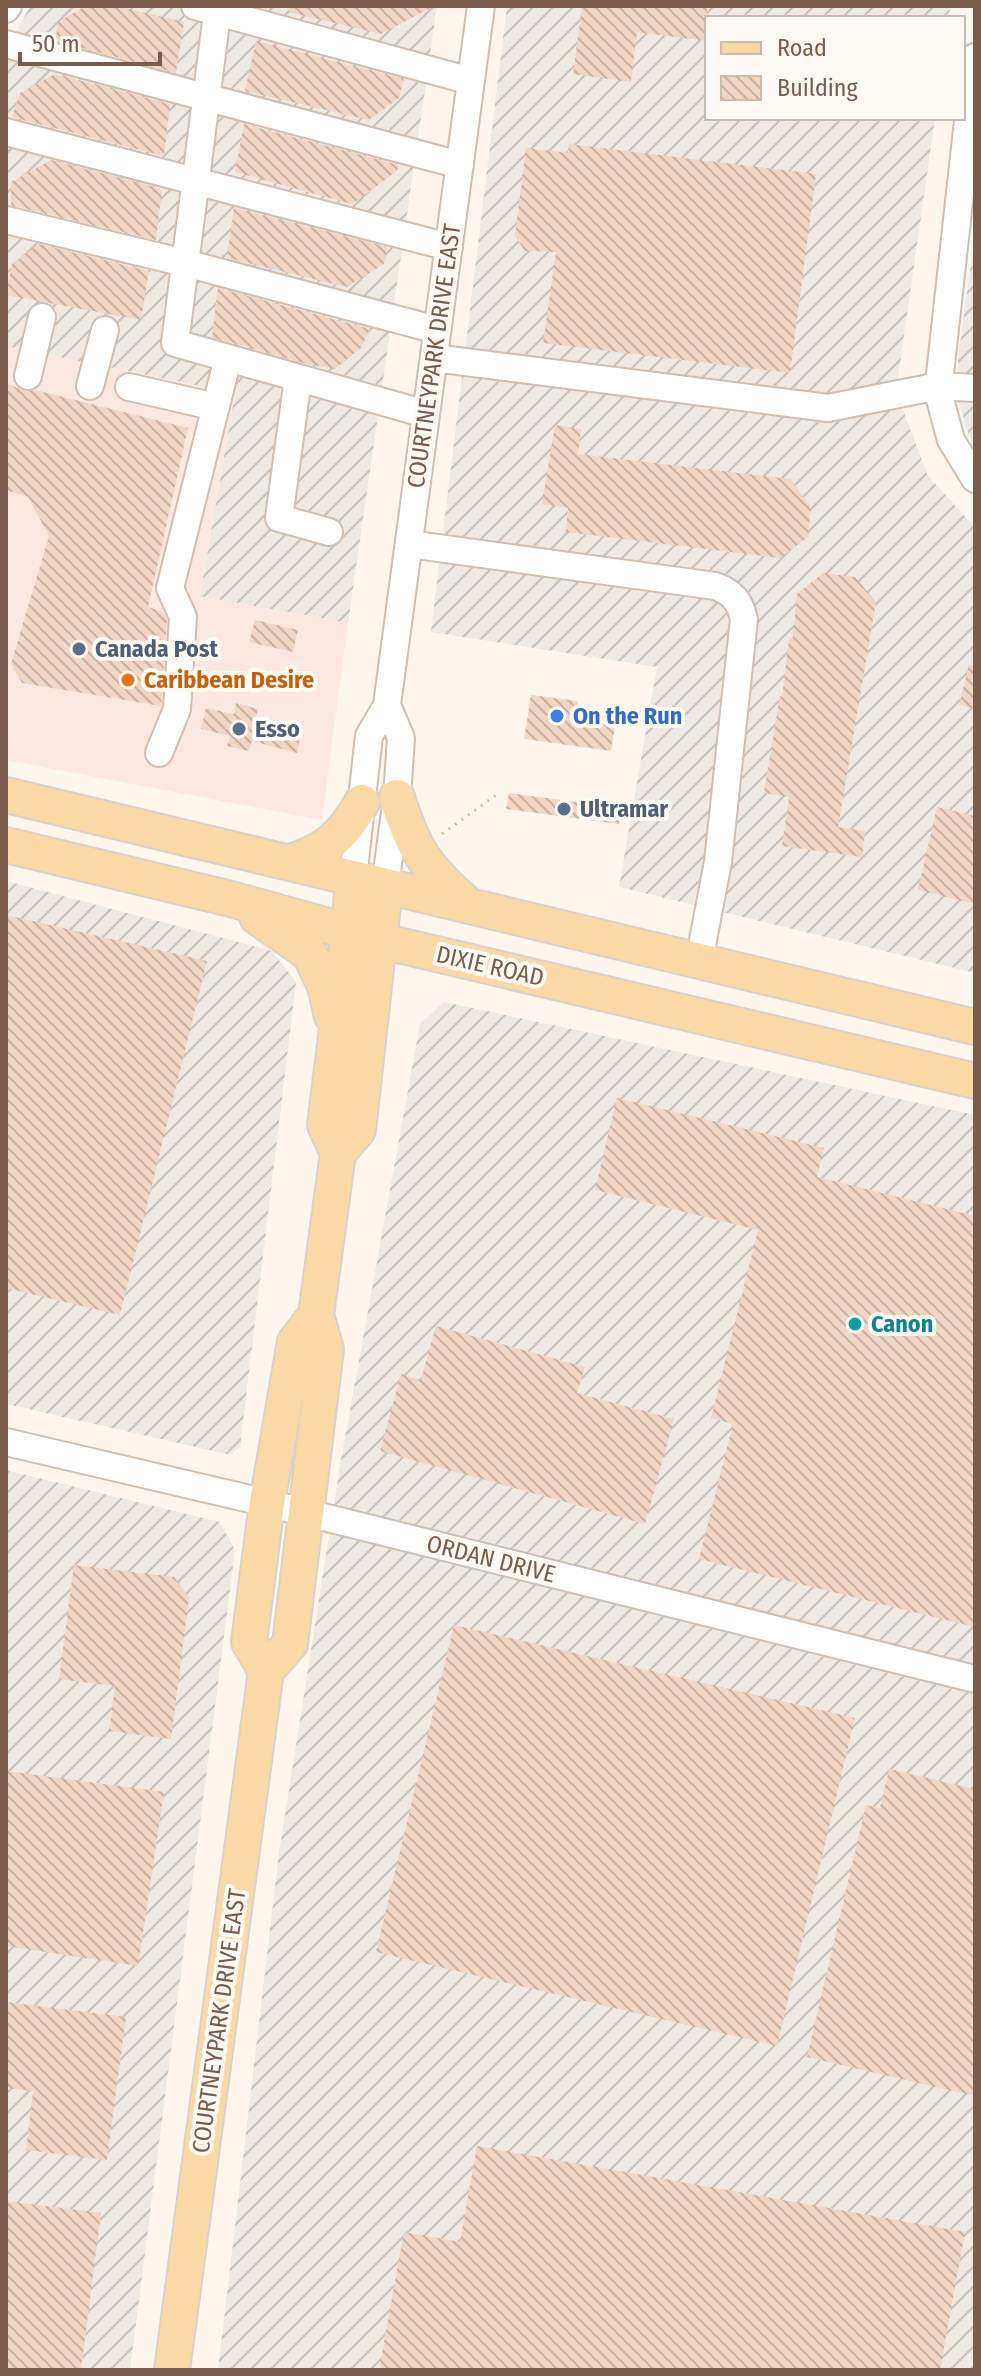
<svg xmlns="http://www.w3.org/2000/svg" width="981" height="2376" font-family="'Fira Sans Condensed',sans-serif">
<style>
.commercial{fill:#fde8e0}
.industrial{fill:url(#industrial-furrows)}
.building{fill:url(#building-back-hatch)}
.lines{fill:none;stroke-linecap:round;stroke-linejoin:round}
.minor-casing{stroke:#d1beb0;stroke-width:30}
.major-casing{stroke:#dad1cd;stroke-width:38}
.path{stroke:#d9b8a5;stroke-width:3;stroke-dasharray:2 6;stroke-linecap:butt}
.minor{stroke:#fff;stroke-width:26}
.major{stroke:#fbd9a5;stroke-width:34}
.service-dot{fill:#5c6f8a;stroke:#fffaf3;stroke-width:3}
.food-dot{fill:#e8710a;stroke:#fffaf3;stroke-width:3}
.shop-dot{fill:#3f7fe0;stroke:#fffaf3;stroke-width:3}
.culture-dot{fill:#0f9aa8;stroke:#fffaf3;stroke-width:3}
.labels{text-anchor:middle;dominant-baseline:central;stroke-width:8;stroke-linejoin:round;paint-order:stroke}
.street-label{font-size:24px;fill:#7a5c4d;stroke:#fffaf3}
.service-label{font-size:24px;font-weight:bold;fill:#4e5e75;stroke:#fffaf3;text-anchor:start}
.food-label{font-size:24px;font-weight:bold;fill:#c56008;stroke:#fffaf3;text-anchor:start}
.shop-label{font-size:24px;font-weight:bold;fill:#366cbe;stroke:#fffaf3;text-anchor:start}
.culture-label{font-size:24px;font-weight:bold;fill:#0d838f;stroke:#fffaf3;text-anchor:start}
</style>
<defs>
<pattern id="industrial-furrows" width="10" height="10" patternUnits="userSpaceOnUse" patternTransform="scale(2)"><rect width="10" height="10" fill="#efe9e4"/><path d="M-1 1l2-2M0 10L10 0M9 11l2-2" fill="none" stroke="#c7c0bb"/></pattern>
<pattern id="building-back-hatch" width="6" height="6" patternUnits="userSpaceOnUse" patternTransform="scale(2)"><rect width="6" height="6" fill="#f3d5c3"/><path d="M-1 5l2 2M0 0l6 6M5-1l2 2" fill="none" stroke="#cab0a1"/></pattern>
</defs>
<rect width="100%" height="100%" fill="#fdf6ec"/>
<path class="commercial" d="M 6,346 L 235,393 L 200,595 L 348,623 L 322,820 L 6,760 Z"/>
<path class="industrial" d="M 30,6 L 437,6 L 348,623 L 200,596 L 235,393 L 6,346 L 6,51 Z
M 507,6 L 950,6 L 949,18 L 707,18 L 707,118 L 935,118 L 896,392 L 928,476 L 975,527 L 975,973 L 619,887 L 657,667 L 431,632 Z
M 975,236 L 975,446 L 969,436 L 958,398 L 958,358 Z
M 6,881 L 272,951 L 296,982 L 240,1447 L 231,1455 L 6,1404 Z
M 444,1002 L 975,1115 L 975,2370 L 218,2370 L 279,1853 L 341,1460 L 420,1024 Z
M 6,1470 L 220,1522 L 235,1550 L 130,2370 L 6,2370 Z"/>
<path class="building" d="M 85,6 L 116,6 L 184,22 L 176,73 L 56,41 L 57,23 Z
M 289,6 L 434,6 L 381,34 L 288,12 Z
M 582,6 L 707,6 L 707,41 L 637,32 L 631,82 L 573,74 Z
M 256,41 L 404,79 L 399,98 L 369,120 L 245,91 Z
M 55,74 L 170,104 L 164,156 L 12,117 L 20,93 Z
M 244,124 L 399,165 L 397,171 L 352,204 L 235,172 Z
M 569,144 L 816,174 L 790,373 L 543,343 L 556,252 L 525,251 L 515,236 L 526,148 L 568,153 Z
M 51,160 L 162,189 L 156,240 L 11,205 L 11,182 Z
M 234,208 L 387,247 L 384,264 L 347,287 L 227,258 Z
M 39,244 L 149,271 L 141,320 L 6,295 L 12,264 Z
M 218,288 L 370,329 L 361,348 L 335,369 L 303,363 L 212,337 Z
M 6,383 L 24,391 L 35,390 L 188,428 L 148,607 L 163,612 L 167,620 L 161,706 L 22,683 L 11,664 L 49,536 L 28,497 L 6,490 Z
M 555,425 L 581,429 L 578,454 L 790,479 L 811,507 L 808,537 L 780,558 L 566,532 L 568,508 L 542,504 Z
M 823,573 L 855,577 L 876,602 L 838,827 L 865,831 L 862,857 L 782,846 L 789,797 L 764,793 L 780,696 L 782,697 L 789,639 L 793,637 L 797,594 Z
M 255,620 L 298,630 L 293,652 L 249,642 Z
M 969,665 L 975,665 L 975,709 L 959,705 Z
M 531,695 L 578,701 L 578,707 L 617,712 L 611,751 L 524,739 Z
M 236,703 L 258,709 L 255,719 L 302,730 L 297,753 L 252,741 L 249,751 L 227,746 L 230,736 L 201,729 L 206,708 L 234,714 Z
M 509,793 L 621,808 L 619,824 L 506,809 Z
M 937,807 L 975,816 L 975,904 L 918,890 Z
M 6,915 L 207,961 L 120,1315 L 6,1288 Z
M 617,1098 L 824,1148 L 817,1177 L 975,1216 L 975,1627 L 699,1559 L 733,1424 L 711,1418 L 758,1230 L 595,1190 Z
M 436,1326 L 585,1367 L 577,1393 L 674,1419 L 645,1524 L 380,1451 L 401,1374 L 421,1380 Z
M 74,1565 L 174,1577 L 189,1598 L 171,1739 L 109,1731 L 115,1686 L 59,1679 Z
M 454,1625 L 855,1718 L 777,2046 L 376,1952 Z
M 889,1769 L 975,1789 L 975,2096 L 807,2057 L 866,1805 L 880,1808 Z
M 6,1771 L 164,1792 L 138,1966 L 6,1946 Z
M 6,2002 L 126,2017 L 107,2160 L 26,2150 L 33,2091 L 6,2088 Z
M 477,2146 L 965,2232 L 940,2370 L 379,2370 L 404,2232 L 460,2242 Z
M 6,2201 L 101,2213 L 81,2370 L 6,2370 Z"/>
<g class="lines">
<defs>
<path id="minor" d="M 195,6 L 471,81
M 218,6 L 175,343 L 426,414
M 6,9 L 8,6
M 6,44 L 460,165
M 975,57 L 938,392 L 951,440 L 975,479
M 6,132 L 449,247
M 6,220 L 185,263 L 437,330
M 434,358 L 828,408 L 939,386 L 975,388
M 28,376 L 42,317
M 298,378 L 279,518 L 329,532
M 90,386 L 105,330
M 129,387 L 216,407
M 409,544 L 715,586 C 732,592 740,601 744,619 L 718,862 L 699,961
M 159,753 L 177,709 L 183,617 L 170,588 L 228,358
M 353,878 L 369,736 L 387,705 L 481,6
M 385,887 L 397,797 L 401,738 L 387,705
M 6,1442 L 267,1503 L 975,1679"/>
<path id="major" d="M 6,795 L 975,1027
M 397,797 C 412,847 426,868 465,902
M 6,845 L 227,898 L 394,944 L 975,1081
M 290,862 C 325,852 345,834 362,802
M 257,917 L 310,954 L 325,986 L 332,1016
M 338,1153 L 325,1125 L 349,932 L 353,878
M 266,1671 L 249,1642 L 267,1503 L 295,1342 L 316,1315
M 172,2370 L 266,1671 L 290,1644 L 326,1349 L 316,1315 L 338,1153 L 358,1130 L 385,887"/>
</defs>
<use href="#minor" class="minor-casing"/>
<use href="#major" class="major-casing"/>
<path class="path" d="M 442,834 L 499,793"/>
<use href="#minor" class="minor"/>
<use href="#major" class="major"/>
</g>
<g class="service-dot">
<circle cx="79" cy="649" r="8"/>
<circle cx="239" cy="729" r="8"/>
<circle cx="564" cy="809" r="8"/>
</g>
<circle class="food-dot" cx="128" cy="680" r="8"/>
<circle class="shop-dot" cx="557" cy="716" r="8"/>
<circle class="culture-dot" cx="855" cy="1324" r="8"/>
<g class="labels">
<g class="street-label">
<text transform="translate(434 356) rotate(-82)">COURTNEYPARK DRIVE EAST</text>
<text transform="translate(490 966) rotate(13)">DIXIE ROAD</text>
<text transform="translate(491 1559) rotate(14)">ORDAN DRIVE</text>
<text transform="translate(219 2021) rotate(-82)">COURTNEYPARK DRIVE EAST</text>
</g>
<g class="service-label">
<text x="95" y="649">Canada Post</text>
<text x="255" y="729">Esso</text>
<text x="580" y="809">Ultramar</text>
</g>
<g class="food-label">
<text x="144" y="680">Caribbean Desire</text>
</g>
<g class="shop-label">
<text x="573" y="716">On the Run</text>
</g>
<g class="culture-label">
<text x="871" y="1324">Canon</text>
</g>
</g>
<rect width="981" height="2376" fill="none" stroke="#7a5c4d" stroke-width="16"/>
<rect x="705" y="16" width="260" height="104" fill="#fffaf3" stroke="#cabbb1" stroke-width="2"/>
<rect x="721" y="42" width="40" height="12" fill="#fbd9a5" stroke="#cabbb1" stroke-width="2"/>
<text x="777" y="56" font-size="24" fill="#7a5c4d">Road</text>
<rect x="721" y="76" width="40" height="24" fill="url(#building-back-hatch)" stroke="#cabbb1" stroke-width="2"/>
<text x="777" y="96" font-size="24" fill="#7a5c4d">Building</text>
<path d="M20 52v12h140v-12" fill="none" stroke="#7a5c4d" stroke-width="4"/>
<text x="32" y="52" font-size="24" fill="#7a5c4d" stroke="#fffaf3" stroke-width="6" paint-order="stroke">50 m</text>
</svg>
